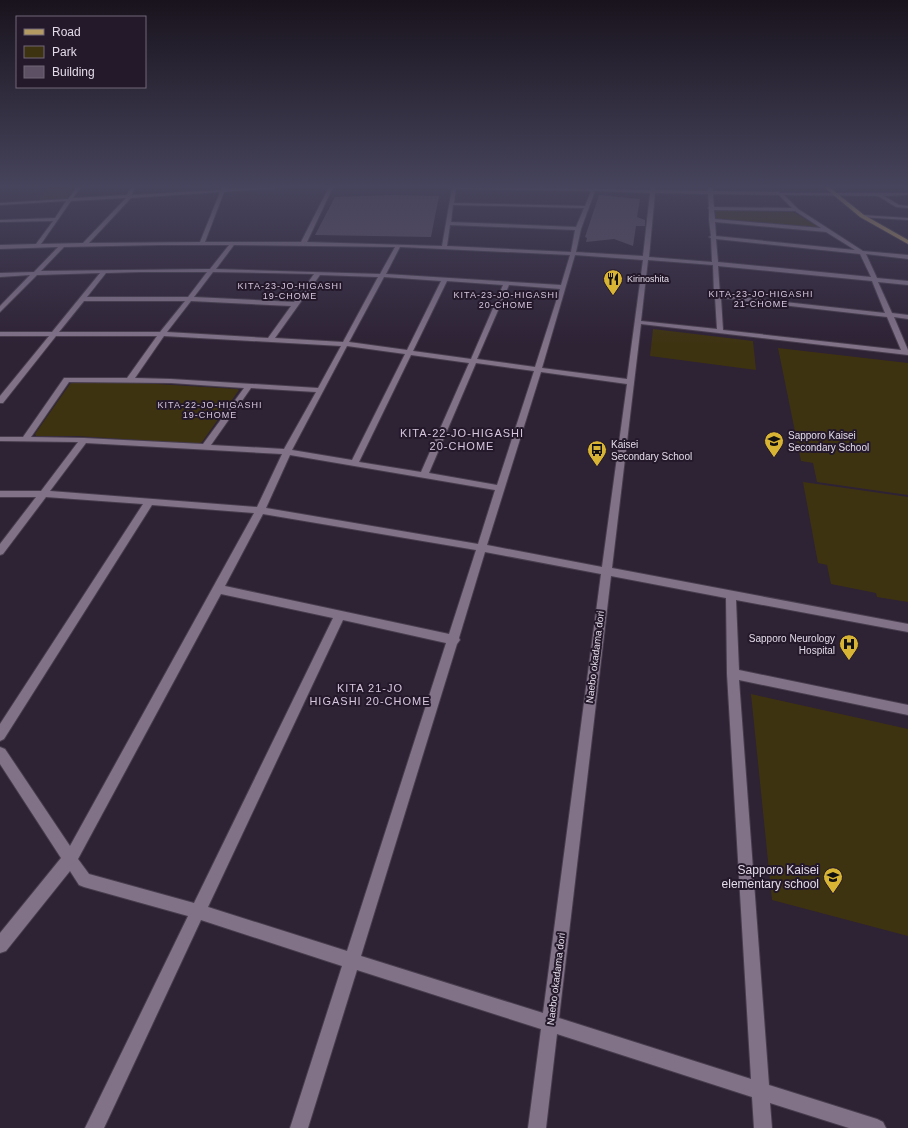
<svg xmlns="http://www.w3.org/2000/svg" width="908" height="1128" font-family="Arial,sans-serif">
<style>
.green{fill:#3e3310}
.building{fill:#5d5065}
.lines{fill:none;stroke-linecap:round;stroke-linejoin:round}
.minor-casing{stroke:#473d4d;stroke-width:2}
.major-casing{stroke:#473d4d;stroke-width:2}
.minor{fill:#817288;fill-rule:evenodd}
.major{fill:#b39a62;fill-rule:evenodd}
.labels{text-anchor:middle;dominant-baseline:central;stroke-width:4;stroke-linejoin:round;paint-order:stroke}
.far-poi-label{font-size:9px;fill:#e2dae7;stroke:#24192b;text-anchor:start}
.far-neighbourhood-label{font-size:9px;letter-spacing:1px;fill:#d7c7df;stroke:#24192b}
.poi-label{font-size:10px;fill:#e2dae7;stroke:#24192b;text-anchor:start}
.street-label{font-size:10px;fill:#e2dae7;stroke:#24192b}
.neighbourhood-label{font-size:11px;letter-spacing:1px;fill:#d7c7df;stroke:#24192b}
.near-poi-label{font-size:12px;fill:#e2dae7;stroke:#24192b;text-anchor:end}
</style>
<rect width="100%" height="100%" fill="#2e2235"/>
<path class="green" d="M 49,187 L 75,187 L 67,199 L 38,201 Z
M 718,210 L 793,212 L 819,227 L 817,229 L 719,220 L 716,218 L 716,211 Z
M 653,329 L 753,341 L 756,370 L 650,356 Z
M 778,348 L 908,363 L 908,495 L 817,482 L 813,463 L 801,461 Z
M 74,382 L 124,382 L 237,389 L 239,390 L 202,442 L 198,444 L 77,436 L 36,436 L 35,434 L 70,384 Z
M 803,482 L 908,497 L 908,602 L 877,597 L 876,593 L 831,584 L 827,565 L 818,563 Z
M 751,694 L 908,729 L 908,936 L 772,900 Z"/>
<path class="building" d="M 393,195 L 439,196 L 431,237 L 315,235 L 335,197 Z
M 599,195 L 640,199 L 637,217 L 645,220 L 645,226 L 636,226 L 633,246 L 614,239 L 586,242 L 587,238 L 585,237 Z"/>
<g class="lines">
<defs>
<path id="minor" d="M 77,187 L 81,187 L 73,198 L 127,195 L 131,187 L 135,187 L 132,195 L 221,190 L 222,187 L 226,187 L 225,189 L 289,187 L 224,192 L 205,242 L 301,242 L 329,187 L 333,187 L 307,242 L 442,246 L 452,188 L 443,187 L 592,189 L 597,187 L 597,189 L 650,190 L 651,187 L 655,187 L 655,190 L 708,191 L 708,187 L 712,187 L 713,191 L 776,192 L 778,191 L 781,193 L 908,193 L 908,195 L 884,196 L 899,205 L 908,206 L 908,208 L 896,207 L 878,196 L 784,195 L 798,209 L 863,251 L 908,255 L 908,259 L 866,254 L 877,278 L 908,281 L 908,285 L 878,282 L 892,313 L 908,315 L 908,319 L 894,317 L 908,350 L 908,355 L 641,324 L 612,568 L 908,624 L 908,632 L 736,600 L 739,670 L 908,705 L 908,715 L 739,680 L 769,1085 L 877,1119 L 883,1122 L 886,1128 L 849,1128 L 770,1103 L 772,1128 L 754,1128 L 752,1097 L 557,1034 L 546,1128 L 528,1128 L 541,1029 L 357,970 L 308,1128 L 290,1128 L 342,966 L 201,920 L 104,1128 L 85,1128 L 188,916 L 84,887 L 79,885 L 70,871 L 6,951 L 0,953 L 0,933 L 61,858 L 0,764 L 0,747 L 5,749 L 70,846 L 254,513 L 152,505 L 4,739 L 0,741 L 0,724 L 143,504 L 46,497 L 3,554 L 0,555 L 0,544 L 36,497 L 0,497 L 0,491 L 41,491 L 78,442 L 0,441 L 0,437 L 23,437 L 64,378 L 127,378 L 157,336 L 56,336 L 3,403 L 0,403 L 0,396 L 49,336 L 0,336 L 0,332 L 52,332 L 100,273 L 37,275 L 0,312 L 0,306 L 30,275 L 0,277 L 0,273 L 34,272 L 58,247 L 0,249 L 0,245 L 36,244 L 53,221 L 0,222 L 0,220 L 55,218 L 66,201 L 0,205 L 0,203 L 68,199 ZM 456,189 L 591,191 L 585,206 L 454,203 ZM 595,191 L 650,193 L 643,256 L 576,252 L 581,229 ZM 220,192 L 200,242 L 89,243 L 131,198 ZM 655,193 L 708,194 L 709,207 L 708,208 L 709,209 L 709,220 L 711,236 L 709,237 L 711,238 L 712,262 L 649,257 ZM 713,194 L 779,195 L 792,208 L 714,207 ZM 126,198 L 83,243 L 41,244 L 71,201 ZM 453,205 L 584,208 L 576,227 L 451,222 ZM 714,210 L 795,211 L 821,228 L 715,219 ZM 715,222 L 826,232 L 855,250 L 716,236 ZM 450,225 L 575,230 L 571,252 L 447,246 ZM 716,239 L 860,254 L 871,277 L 718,262 ZM 161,245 L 229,245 L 210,269 L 41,271 L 64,247 ZM 234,245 L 395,247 L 380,274 L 216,269 ZM 400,247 L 570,255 L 561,285 L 386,274 ZM 575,255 L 643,260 L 627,379 L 542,368 ZM 648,260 L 713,265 L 714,295 L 713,296 L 715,297 L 717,329 L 641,321 ZM 718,266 L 872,281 L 885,313 L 720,295 ZM 141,272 L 207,272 L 188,297 L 87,297 L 106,273 ZM 213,272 L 314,274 L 294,302 L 194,297 ZM 320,275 L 378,277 L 343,342 L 275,338 ZM 384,277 L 441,281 L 407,350 L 349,342 ZM 447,281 L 503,285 L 471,359 L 413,351 ZM 509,285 L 560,289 L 535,367 L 477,359 ZM 721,298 L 887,317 L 901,350 L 723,330 ZM 84,301 L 185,301 L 160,332 L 59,332 ZM 191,301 L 291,306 L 268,338 L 167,332 ZM 164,336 L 341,346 L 318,388 L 171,379 L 135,378 ZM 347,346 L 405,354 L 352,460 L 292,450 ZM 411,355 L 469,363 L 421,472 L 359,462 ZM 476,363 L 534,371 L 497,485 L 429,473 ZM 541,372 L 627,384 L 602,567 L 487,545 ZM 69,382 L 171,383 L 244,388 L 203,444 L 84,438 L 31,437 ZM 251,388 L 316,392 L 284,449 L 211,445 ZM 86,443 L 282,454 L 257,507 L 50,491 ZM 290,455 L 495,490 L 478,544 L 266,508 ZM 263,514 L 476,550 L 449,634 L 225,586 ZM 485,552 L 601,574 L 543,1013 L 361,956 L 457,644 L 460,640 L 459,638 ZM 611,576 L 726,598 L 727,674 L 751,1079 L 559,1018 ZM 221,594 L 333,618 L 194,903 L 89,874 L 78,859 ZM 343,620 L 446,643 L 347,951 L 208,907 Z
M 862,215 L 908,218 L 908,220 L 860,217 Z"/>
<path id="major" d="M 824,187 L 829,187 L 864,215 L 908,240 L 908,244 L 860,217 Z"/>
</defs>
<use href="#minor" class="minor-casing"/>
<use href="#major" class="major-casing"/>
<use href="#minor" class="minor"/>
<use href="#major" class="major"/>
</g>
<linearGradient id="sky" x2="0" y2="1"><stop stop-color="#19131d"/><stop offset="0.54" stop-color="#46445c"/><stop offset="1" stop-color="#46445c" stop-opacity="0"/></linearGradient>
<rect width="908" height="345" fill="url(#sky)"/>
<defs>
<symbol id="restaurant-pin" viewBox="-11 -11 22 30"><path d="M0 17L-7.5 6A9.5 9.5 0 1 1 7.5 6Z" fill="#d8b434" stroke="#24192b"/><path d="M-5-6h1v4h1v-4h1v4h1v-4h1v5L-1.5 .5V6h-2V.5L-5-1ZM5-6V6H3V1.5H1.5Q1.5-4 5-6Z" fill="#111"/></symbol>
<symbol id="school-pin" viewBox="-11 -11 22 30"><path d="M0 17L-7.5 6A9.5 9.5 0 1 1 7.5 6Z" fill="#d8b434" stroke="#24192b"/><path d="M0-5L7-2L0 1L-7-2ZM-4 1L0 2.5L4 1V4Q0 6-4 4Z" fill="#111"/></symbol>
<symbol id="bus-pin" viewBox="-11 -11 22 30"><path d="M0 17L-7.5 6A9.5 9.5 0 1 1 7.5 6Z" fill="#d8b434" stroke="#24192b"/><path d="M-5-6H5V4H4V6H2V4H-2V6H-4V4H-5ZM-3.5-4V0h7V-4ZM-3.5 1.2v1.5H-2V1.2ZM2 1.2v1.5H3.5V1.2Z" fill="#111"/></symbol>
<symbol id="hospital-pin" viewBox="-11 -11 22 30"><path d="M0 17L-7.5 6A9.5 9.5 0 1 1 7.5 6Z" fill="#d8b434" stroke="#24192b"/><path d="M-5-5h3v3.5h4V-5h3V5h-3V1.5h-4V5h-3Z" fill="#111"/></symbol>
</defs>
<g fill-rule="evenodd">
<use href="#restaurant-pin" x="602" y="268" width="22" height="30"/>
<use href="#school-pin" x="763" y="430" width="22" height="30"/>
<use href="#bus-pin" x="586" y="439" width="22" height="30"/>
<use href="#hospital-pin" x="838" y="633" width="22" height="30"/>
<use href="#school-pin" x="822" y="866" width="22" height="30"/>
</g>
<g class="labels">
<g class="far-poi-label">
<text x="627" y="279">Kirinoshita</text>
</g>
<g class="far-neighbourhood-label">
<text x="290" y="286">KITA-23-JO-HIGASHI<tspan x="290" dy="10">19-CHOME</tspan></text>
<text x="761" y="294">KITA-23-JO-HIGASHI<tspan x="761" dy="10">21-CHOME</tspan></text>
<text x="506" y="295">KITA-23-JO-HIGASHI<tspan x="506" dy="10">20-CHOME</tspan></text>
<text x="210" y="405">KITA-22-JO-HIGASHI<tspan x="210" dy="10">19-CHOME</tspan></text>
</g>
<g class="poi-label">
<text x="788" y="435">Sapporo Kaisei<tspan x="788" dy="12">Secondary School</tspan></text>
<text x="611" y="444">Kaisei<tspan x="611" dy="12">Secondary School</tspan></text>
<text x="835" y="638" text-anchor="end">Sapporo Neurology<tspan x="835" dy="12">Hospital</tspan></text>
</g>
<g class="street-label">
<text transform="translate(595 657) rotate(-83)">Naebo okadama dori</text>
<text transform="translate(556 979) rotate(-83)">Naebo okadama dori</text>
</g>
<g class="neighbourhood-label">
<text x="462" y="433">KITA-22-JO-HIGASHI<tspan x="462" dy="13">20-CHOME</tspan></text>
<text x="370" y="688">KITA 21-JO<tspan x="370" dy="13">HIGASHI 20-CHOME</tspan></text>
</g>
<g class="near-poi-label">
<text x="819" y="870">Sapporo Kaisei<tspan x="819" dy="14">elementary school</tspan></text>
</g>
</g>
<rect x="16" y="16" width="130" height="72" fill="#24192b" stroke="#706676"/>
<rect x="24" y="29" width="20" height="6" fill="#b39a62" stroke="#706676"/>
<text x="52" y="36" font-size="12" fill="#e2dae7">Road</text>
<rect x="24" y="46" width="20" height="12" fill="#3e3310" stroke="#706676"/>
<text x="52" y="56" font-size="12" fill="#e2dae7">Park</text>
<rect x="24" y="66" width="20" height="12" fill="#5d5065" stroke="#706676"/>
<text x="52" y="76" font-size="12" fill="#e2dae7">Building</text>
</svg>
